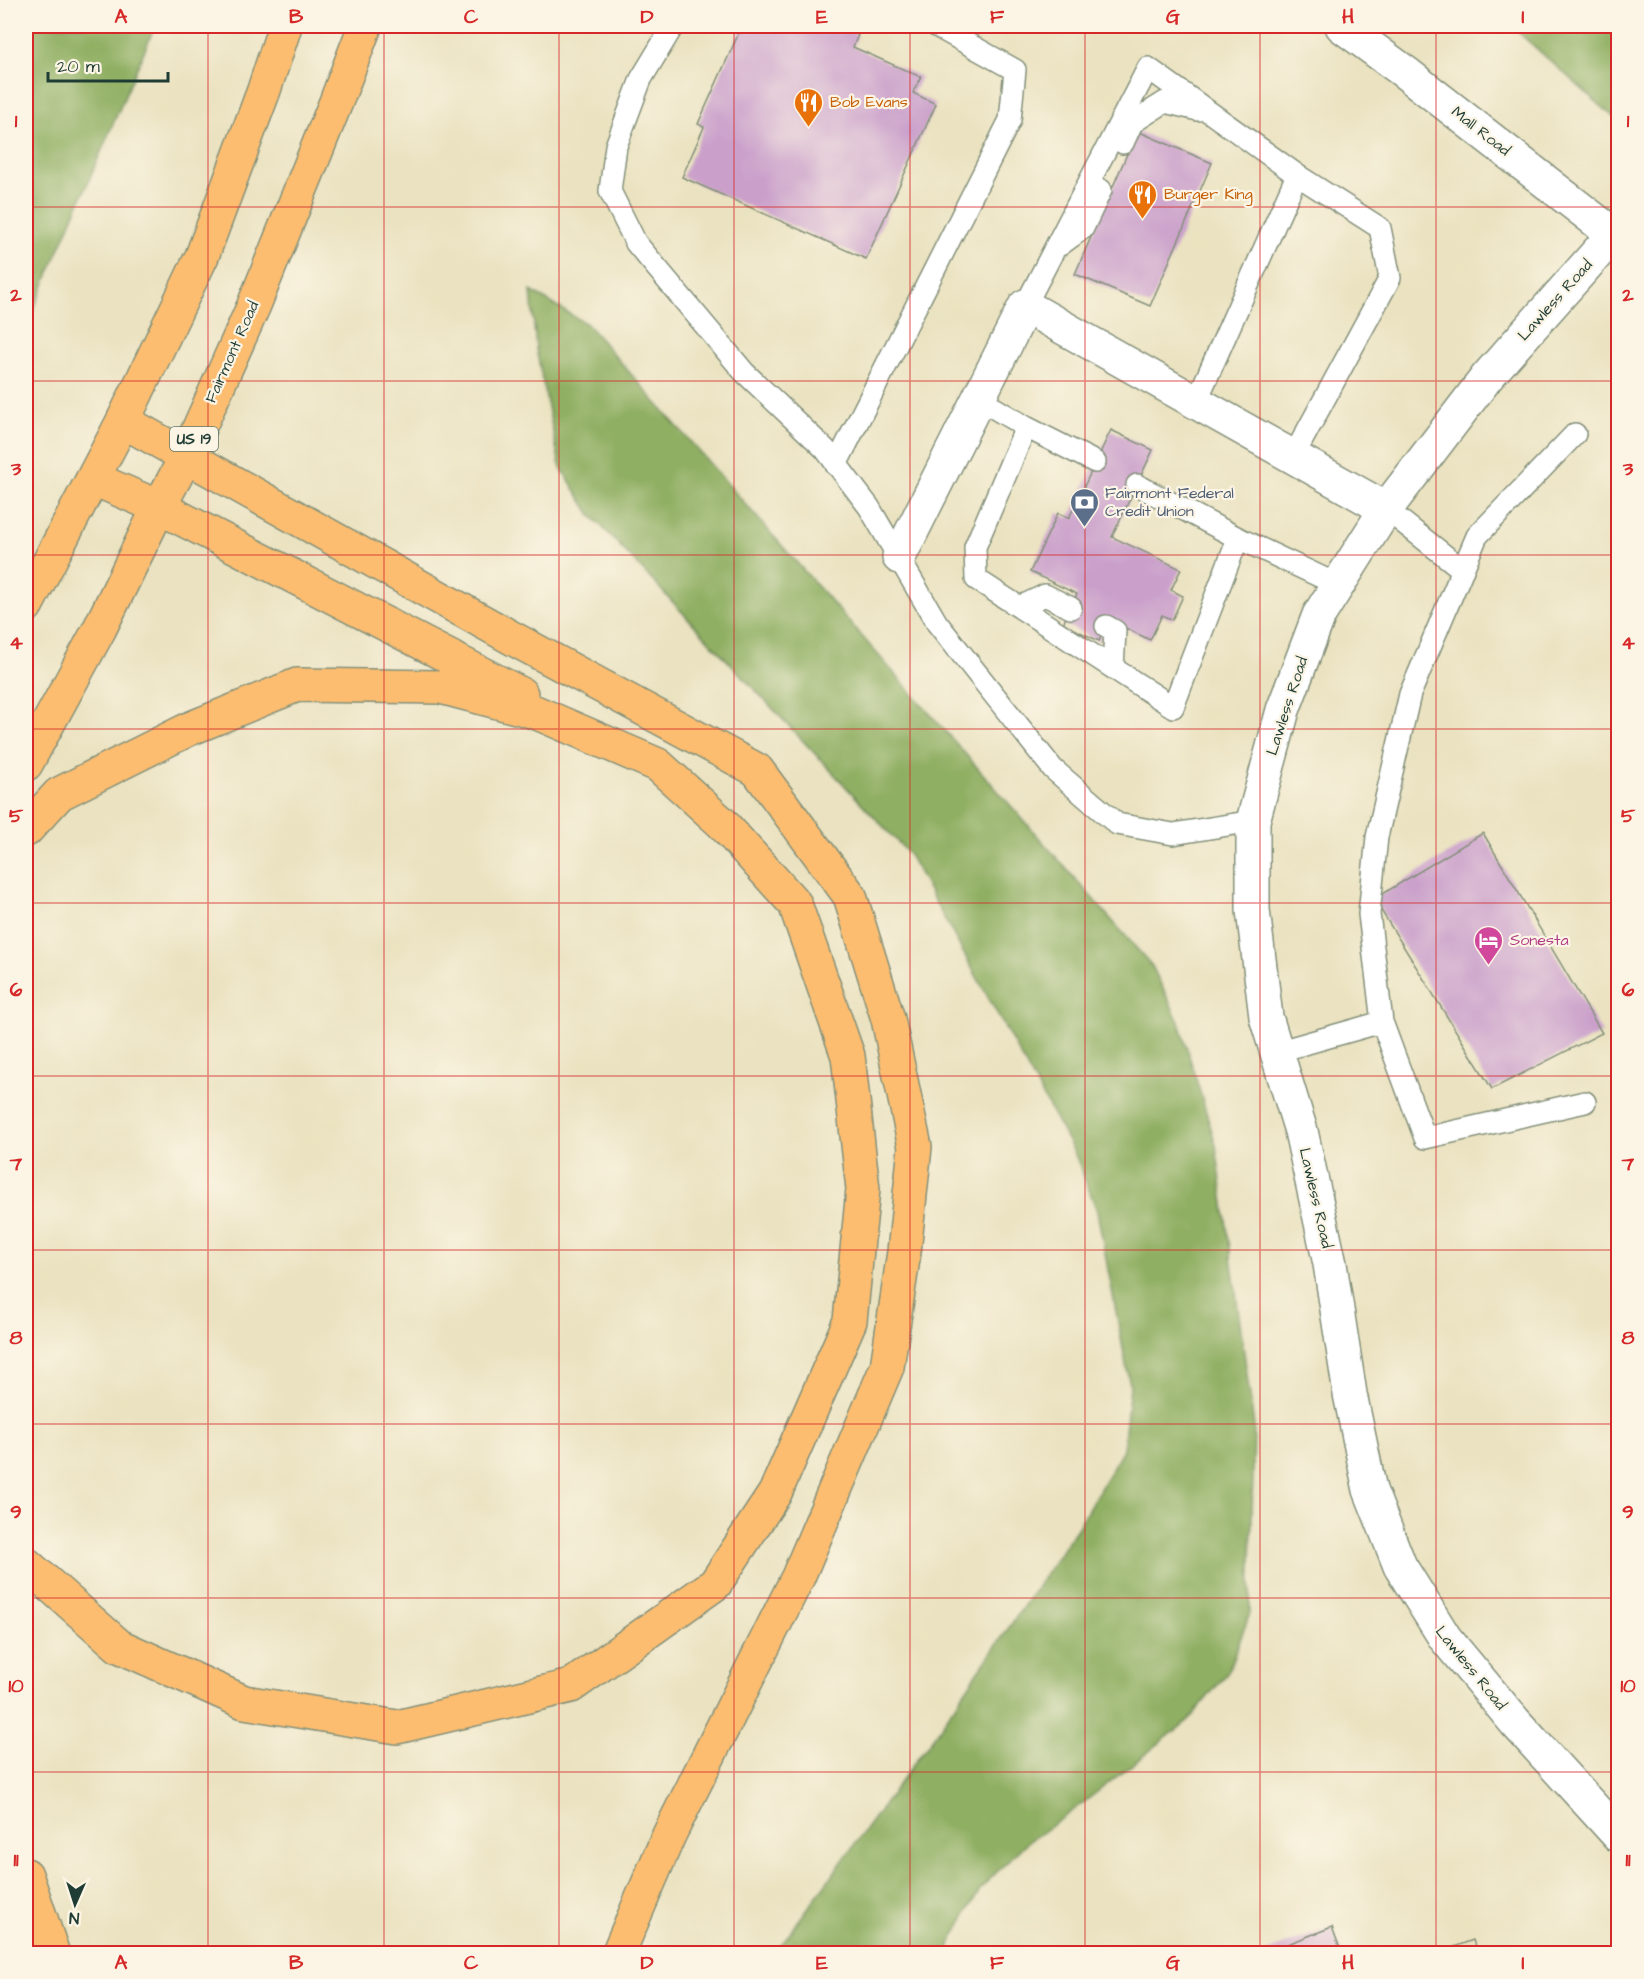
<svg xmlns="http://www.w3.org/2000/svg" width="1644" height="1979" font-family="'Architects Daughter',sans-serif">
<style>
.forest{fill:#8faf62;stroke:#57764b;stroke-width:1.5}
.building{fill:#caa0cb}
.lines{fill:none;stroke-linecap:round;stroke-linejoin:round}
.service-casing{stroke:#84907a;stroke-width:24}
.minor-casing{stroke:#84907a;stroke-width:36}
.tertiary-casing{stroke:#84907a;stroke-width:36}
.primary-casing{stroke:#84907a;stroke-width:36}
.motorway-casing{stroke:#84907a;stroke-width:36}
.service{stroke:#fff;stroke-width:21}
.minor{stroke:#fff;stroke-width:33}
.tertiary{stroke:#fff;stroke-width:33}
.primary{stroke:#fcbd6f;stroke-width:33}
.motorway{stroke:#fcbd6f;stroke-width:33}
.grid{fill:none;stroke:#d62828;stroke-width:1.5;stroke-opacity:0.55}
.labels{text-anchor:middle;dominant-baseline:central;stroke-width:4.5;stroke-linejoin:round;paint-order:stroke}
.shield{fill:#fcf5e5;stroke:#617469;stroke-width:1.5}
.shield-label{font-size:15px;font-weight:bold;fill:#1f3d34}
.food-label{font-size:16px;fill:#c56008;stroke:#fcf5e5;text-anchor:start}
.street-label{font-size:16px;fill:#1f3d34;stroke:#fcf5e5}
.service-label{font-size:16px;fill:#4e5e75;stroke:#fcf5e5;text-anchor:start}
.hotel-label{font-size:16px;fill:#b23c85;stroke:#fcf5e5;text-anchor:start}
.neatline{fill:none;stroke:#d62828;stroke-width:2}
.grid-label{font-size:20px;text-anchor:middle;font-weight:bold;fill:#d62828}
</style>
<rect width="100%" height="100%" fill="#fcf5e5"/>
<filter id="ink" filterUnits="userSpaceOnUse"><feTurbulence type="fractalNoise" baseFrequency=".0167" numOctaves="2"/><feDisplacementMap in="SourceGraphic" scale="12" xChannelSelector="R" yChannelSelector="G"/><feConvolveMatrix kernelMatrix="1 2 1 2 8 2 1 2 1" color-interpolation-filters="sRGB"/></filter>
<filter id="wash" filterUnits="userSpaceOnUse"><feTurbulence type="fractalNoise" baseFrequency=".008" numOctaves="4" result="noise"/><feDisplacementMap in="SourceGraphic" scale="24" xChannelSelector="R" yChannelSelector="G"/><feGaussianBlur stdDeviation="1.35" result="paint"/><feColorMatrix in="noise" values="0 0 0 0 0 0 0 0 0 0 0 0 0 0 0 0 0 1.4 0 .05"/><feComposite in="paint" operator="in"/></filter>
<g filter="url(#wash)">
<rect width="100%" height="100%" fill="#eae2c0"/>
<path class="forest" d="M 26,26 L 155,26 L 26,327 Z
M 1511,26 L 1618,26 L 1618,121 Z
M 531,291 L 587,324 L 1152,966 L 1179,1022 L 1216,1145 L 1254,1426 L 1250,1613 L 1228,1672 L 1189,1720 L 1074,1810 L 1025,1844 L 981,1888 L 951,1942 L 948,1953 L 775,1953 L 937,1732 L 1078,1527 L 1123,1449 L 1130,1386 L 1097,1211 L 1075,1154 L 908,853 L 591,515 L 560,466 L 536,349 Z"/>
<g id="blocks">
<path class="building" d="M 742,26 L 838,26 L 858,35 L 853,47 L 921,77 L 913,93 L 936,104 L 866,259 L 682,177 L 704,127 L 698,124 Z
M 1137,131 L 1212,163 L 1150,306 L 1075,274 Z
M 1111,430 L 1153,450 L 1112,537 L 1181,569 L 1171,590 L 1183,596 L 1172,620 L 1162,615 L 1150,640 L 1109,620 L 1099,641 L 1063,624 L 1077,594 L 1030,572 L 1058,513 L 1069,518 Z
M 1483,833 L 1602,1033 L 1492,1089 L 1374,899 Z
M 1332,1927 L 1342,1954 L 1264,1954 L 1264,1953 Z
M 1473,1940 L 1478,1954 L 1438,1954 L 1438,1953 Z"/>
</g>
</g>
<g filter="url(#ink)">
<use href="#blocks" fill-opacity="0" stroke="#84907a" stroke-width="1.5"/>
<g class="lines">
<defs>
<path id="service" d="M 673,26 L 641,79 L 616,146 L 610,191 L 636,243 L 744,372 L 825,449 L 869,507 L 937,623 L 1053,769 L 1117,824 L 1173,834 L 1253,821
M 1123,143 L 1132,123 L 1165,102 L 1198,110
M 1060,245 L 1083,228 L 1101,190
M 1025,306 L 1148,68 L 1297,175
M 979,399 L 1026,427 L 975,547 L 976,579 L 1173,707 L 1238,538 L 1338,585
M 1196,402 L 1297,175 L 1380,228 L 1390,278 L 1293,457
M 1026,427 L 1095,462
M 836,465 L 1010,120 L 1015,70 L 936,26
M 1137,485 L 1238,538
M 1386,509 L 1463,570
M 1020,607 L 1045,595 L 1071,608
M 1106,626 L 1115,631 L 1113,668
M 1382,1022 L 1369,914 L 1377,837 L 1410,694 L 1477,536 L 1575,434
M 1276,1052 L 1382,1022 L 1425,1138 L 1585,1102"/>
<path id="minor" d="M 899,557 L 1025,306 L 1386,509"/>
<path id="tertiary" d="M 1342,26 L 1406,73 L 1618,238
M 1614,234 L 1487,377 L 1386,509 L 1319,615 L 1283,710 L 1253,821 L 1253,910 L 1266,1017 L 1301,1131 L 1330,1264 L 1350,1394 L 1370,1490 L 1400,1566 L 1445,1638 L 1515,1722 L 1618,1835"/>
<path id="primary" d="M 26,606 L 123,421 L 202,256 L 264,90 L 285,26
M 26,764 L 99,630 L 159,507 L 187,455 L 254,305 L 336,102 L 365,26"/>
<path id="motorway" d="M 123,421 L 512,638 L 757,770 L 850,896 L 888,1019 L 915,1147 L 904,1252 L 887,1367 L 798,1577 L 669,1835 L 618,1954
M 94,479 L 159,507 L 521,694
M 26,830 L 59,794 L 189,729 L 297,685 L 441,687 L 535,712 L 658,765 L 722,823 L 795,904 L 848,1056 L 863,1189 L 850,1321 L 775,1493 L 715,1584 L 571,1686 L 397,1727 L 244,1702 L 119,1646 L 26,1564
M 26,1875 L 53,1954"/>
</defs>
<use href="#service" class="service-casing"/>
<use href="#minor" class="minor-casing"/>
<use href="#tertiary" class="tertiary-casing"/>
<use href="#primary" class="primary-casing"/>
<use href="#motorway" class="motorway-casing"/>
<use href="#service" class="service"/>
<use href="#minor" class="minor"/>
<use href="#tertiary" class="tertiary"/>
<use href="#primary" class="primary"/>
<use href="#motorway" class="motorway"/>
</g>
</g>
<path class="grid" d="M 208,26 L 208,1954M 384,26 L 384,1954M 559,26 L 559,1954M 734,26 L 734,1954M 910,26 L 910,1954M 1085,26 L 1085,1954M 1260,26 L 1260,1954M 1436,26 L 1436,1954M 26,207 L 1618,207M 26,381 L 1618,381M 26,555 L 1618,555M 26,729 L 1618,729M 26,903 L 1618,903M 26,1076 L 1618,1076M 26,1250 L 1618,1250M 26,1424 L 1618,1424M 26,1598 L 1618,1598M 26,1772 L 1618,1772"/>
<defs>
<symbol id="restaurant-pin" viewBox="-11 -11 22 30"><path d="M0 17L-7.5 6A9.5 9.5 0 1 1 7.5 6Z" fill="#e8710a" stroke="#fcf5e5"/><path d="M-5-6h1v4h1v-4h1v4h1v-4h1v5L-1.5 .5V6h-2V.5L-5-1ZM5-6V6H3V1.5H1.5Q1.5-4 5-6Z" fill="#fff"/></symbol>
<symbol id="bank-pin" viewBox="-11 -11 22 30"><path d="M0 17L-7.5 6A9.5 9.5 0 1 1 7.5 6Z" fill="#5c6f8a" stroke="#fcf5e5"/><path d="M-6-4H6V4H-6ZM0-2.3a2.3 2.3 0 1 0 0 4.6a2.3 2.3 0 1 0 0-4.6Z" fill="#fff"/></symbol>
<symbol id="hotel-pin" viewBox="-11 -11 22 30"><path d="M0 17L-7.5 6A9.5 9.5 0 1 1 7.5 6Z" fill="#d1479c" stroke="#fcf5e5"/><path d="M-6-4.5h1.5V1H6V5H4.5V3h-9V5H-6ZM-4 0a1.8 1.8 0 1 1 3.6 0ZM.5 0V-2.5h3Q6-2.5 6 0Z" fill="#fff"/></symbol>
</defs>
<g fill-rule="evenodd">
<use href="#restaurant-pin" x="792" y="86" width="33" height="45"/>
<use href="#restaurant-pin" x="1126" y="178" width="33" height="45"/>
<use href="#bank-pin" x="1068" y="486" width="33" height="45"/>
<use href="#hotel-pin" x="1472" y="924" width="33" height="45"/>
</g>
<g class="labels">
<rect class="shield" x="170" y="427" width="48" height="24" rx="4.5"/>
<g class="shield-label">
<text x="194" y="439">US 19</text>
</g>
<g class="food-label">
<text x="830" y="102">Bob Evans</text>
<text x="1164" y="194">Burger King</text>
</g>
<g class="street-label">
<text transform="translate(1481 131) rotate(38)">Mall Road</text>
<text transform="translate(1555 300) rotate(-48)">Lawless Road</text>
<text transform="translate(232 352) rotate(-66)">Fairmont Road</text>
<text transform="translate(1287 706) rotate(-72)">Lawless Road</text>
<text transform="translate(1316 1198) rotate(77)">Lawless Road</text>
<text transform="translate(1471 1668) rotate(51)">Lawless Road</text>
</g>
<g class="service-label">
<text x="1105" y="493">Fairmont Federal<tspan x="1105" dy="18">Credit Union</tspan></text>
</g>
<g class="hotel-label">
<text x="1510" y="940">Sonesta</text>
</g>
</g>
<rect width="1644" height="1979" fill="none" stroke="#fcf5e5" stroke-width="66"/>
<g transform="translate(75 1904) rotate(183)" stroke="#fcf5e5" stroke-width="4.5" paint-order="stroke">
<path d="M0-4.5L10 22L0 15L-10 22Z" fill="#1f3d34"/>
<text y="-9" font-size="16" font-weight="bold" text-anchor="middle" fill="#1f3d34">N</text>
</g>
<path d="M48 72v9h120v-9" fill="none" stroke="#1f3d34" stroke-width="3"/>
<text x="57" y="72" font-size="18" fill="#1f3d34" stroke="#fcf5e5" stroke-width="4.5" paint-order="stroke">20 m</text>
<rect x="33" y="33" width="1578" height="1913" class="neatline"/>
<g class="grid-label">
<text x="121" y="23">A</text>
<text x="296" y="23">B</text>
<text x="471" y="23">C</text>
<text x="647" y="23">D</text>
<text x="822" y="23">E</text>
<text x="997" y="23">F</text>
<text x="1173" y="23">G</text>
<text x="1348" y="23">H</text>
<text x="1523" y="23">I</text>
<text x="16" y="127">1</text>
<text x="1628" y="127">1</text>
<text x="16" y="301">2</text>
<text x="1628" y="301">2</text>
<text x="16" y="475">3</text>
<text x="1628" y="475">3</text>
<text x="16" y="649">4</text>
<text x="1628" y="649">4</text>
<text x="16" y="822">5</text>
<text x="1628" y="822">5</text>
<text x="16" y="996">6</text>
<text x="1628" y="996">6</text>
<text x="16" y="1170">7</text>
<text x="1628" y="1170">7</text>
<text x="16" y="1344">8</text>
<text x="1628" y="1344">8</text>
<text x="16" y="1518">9</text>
<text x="1628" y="1518">9</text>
<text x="16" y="1692">10</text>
<text x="1628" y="1692">10</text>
<text x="16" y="1866">11</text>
<text x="1628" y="1866">11</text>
<text x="121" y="1969">A</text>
<text x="296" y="1969">B</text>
<text x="471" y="1969">C</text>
<text x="647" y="1969">D</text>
<text x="822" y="1969">E</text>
<text x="997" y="1969">F</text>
<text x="1173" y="1969">G</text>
<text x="1348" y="1969">H</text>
<text x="1523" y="1969">I</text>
</g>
</svg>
